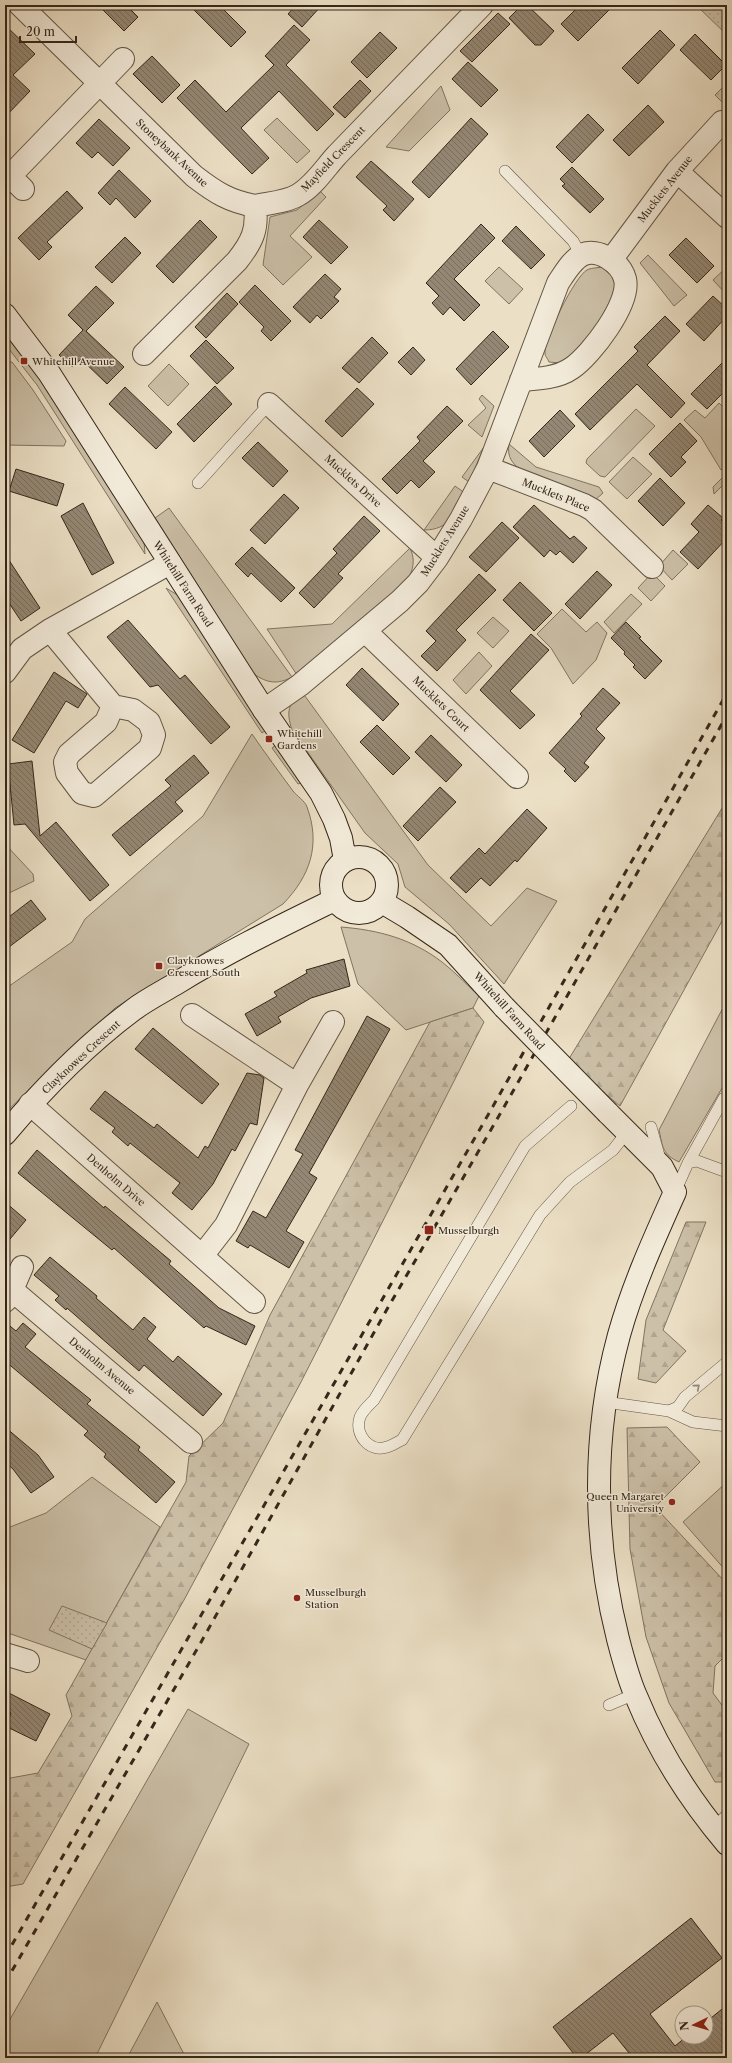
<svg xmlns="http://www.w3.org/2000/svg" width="732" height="2063" font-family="'Libre Caslon Text',serif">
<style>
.green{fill:#ccc0a8;stroke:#807461}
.forest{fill:url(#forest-firs);stroke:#807461}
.park{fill:url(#park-dots);stroke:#807461}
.building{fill:url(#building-back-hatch);stroke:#35271a}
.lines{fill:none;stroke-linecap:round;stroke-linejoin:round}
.lane-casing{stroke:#625545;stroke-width:12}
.street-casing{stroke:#625545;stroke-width:24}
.secondary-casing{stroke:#35271a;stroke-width:24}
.lane{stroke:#f2ead9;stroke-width:11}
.street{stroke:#f2ead9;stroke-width:22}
.secondary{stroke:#f2ead9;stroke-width:22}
.rail{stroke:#35271a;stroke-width:3;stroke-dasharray:7 7;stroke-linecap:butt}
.secondary-bridge-casing{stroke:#35271a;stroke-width:24;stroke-linecap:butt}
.secondary-bridge{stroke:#f2ead9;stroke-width:22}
.oneway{stroke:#94887a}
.poi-dot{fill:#8f2418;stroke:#f2ead9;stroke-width:1.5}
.labels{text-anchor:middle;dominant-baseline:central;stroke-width:3;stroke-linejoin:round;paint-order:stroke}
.street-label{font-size:10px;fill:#35271a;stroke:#f2ead9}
.poi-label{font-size:10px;fill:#35271a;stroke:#f2ead9;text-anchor:start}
</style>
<defs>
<pattern id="forest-firs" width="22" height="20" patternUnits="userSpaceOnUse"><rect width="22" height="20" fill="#ccc0a8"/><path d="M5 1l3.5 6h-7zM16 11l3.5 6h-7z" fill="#b0a590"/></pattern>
<pattern id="park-dots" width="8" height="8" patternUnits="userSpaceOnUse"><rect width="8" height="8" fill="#ccc0a8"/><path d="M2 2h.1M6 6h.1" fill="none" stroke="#b0a590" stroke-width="1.8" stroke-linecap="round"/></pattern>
<pattern id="building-back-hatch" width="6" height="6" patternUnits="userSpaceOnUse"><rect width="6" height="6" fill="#948773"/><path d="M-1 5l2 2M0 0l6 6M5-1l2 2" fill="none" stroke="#7a6e5e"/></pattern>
</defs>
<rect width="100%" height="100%" fill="#ebdfc5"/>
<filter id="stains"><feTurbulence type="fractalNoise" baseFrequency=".005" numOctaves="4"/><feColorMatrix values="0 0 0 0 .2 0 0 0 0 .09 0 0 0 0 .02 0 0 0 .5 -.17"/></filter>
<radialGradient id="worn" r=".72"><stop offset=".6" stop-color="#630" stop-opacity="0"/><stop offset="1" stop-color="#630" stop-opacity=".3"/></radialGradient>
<path class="green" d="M 441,86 L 450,110 L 409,151 L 386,147 Z
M 277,118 L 310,151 L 297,163 L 264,130 Z
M 320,191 L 326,197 L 290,236 L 312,257 L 283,285 L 263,265 L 270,217 L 297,210 Z
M 648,255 L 687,295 L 674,306 L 640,263 Z
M 499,267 L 523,289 L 509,304 L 485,281 Z
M 602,267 L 612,276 L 617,286 C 604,316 587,344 560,363 L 549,362 C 548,359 545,356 545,354 C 543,341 575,276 587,270 C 590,268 597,268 602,267 Z
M 727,267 L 727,295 L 713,280 Z
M 5,334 L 41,379 L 144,541 L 145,554 L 37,385 L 5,344 Z
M 6,362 L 12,362 L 33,390 L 66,441 L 64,446 L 5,445 Z
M 169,364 L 189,384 L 168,406 L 148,386 Z
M 482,395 L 494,406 L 482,437 L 468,425 L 486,408 L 479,399 Z
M 719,403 L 727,411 L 727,464 L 721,470 L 701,437 L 684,420 L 695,410 L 705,418 Z
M 636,409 L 655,426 L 605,477 L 600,476 L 586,463 L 587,459 Z
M 509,444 L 536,467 L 599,487 L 603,493 L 594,501 L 523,472 C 512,463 507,458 509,444 Z
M 484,447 L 469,482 L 462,477 Z
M 633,457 L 652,474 L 627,499 L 609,482 Z
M 727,473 L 727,481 L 714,494 L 713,487 Z
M 455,486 L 465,493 C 454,513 450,530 424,530 Z
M 169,508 L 292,677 C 277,685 267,683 254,674 L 155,518 Z
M 410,548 C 418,565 410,578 398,592 L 297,675 L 267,629 L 332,624 Z
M 673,550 L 688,564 L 672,580 L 659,566 Z
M 652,573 L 665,586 L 651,601 L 638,588 Z
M 166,588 L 179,596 L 266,730 L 262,733 Z
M 631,594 L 642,604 L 614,633 L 604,622 Z
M 562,609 L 586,632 L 597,622 L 607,633 L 596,660 L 573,684 L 551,648 L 537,634 Z
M 493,617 L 509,631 L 493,648 L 477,633 Z
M 479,652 L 492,666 L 466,694 L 453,680 Z
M 302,692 L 428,865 L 491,926 L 527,888 L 557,901 L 504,984 L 449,924 L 405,887 L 398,864 L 365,833 L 292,730 C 286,712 288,703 302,692 Z
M 252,734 C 265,753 279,772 293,791 C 297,796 305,801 307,807 C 321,845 310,876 283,904 L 115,1008 L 5,1113 L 5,989 L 72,942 L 85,919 L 203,816 Z
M 276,745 L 305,782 L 298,784 L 272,748 Z
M 5,844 L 33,874 L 34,881 L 5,895 Z
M 341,927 C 379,930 412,939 442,962 C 455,972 467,985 479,996 L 473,1008 L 406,1030 L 358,984 Z
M 727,1000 L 727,1084 L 725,1083 L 679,1162 C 662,1154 663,1147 659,1130 Z
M 92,1477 L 160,1527 L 86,1660 L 5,1632 L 5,1529 L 46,1513 Z
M 727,1482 L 727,1572 L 683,1522 Z
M 188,1709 L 249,1744 L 95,2058 L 5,2058 L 5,2028 Z
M 157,2002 L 186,2058 L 127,2058 Z"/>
<path class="forest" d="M 727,800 L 727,912 L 620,1106 L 567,1062 Z
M 473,1008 L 484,1022 L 301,1382 L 184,1600 L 23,1884 L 5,1887 L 5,1779 L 38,1773 L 72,1716 L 66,1695 L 186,1482 L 189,1456 L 223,1423 L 270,1315 L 430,1022 Z
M 686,1222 L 706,1222 L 663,1330 L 686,1351 L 656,1383 L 638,1379 L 646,1320 Z
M 667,1427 L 700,1462 L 655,1507 L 727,1584 L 727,1654 L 715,1666 L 713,1693 L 727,1712 L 727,1782 L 715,1782 L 669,1703 L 646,1637 L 630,1549 L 627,1428 Z"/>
<path class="park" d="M 696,5 L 727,5 L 727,35 Z
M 727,83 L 727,107 L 715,95 Z
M 62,1606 L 107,1623 L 92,1649 L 49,1630 Z"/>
<path class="building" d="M 98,5 L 126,5 L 138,17 L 124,31 Z
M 189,5 L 219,5 L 246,32 L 231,47 Z
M 296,5 L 322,5 L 302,27 L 288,14 Z
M 522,5 L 527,5 L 554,31 L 541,45 L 535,45 L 509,18 Z
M 580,5 L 614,5 L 578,41 L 561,24 Z
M 498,13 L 510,24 L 472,62 L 460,51 Z
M 5,25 L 35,54 L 13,75 L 30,91 L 5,117 Z
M 294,25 L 310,40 L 286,65 L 334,114 L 317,131 L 279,91 L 241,128 L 269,158 L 252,174 L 177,98 L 195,80 L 226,112 L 274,65 L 265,56 Z
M 660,30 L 675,45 L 638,84 L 622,68 Z
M 380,32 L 397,48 L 367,78 L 351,62 Z
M 695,34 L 726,65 L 711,80 L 680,50 Z
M 152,56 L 180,85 L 162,103 L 133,74 Z
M 468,62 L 498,90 L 481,107 L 452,79 Z
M 360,80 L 371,91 L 345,118 L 333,107 Z
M 648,105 L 664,122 L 629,156 L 613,140 Z
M 588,114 L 604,130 L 572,163 L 556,147 Z
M 471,118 L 488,134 L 429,198 L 412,182 Z
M 99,119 L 130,148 L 113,166 L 98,152 L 92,158 L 76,143 Z
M 371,161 L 414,199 L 394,221 L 383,210 L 387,206 L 356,177 Z
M 572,167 L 604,199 L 590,213 L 562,186 L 565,184 L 560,179 Z
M 119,170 L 151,201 L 135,218 L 116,198 L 110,205 L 98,193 Z
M 67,191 L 83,208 L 47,242 L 52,247 L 39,260 L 18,238 Z
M 200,220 L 217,237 L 173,283 L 156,266 Z
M 319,220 L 348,247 L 331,264 L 303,237 Z
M 481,224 L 495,238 L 454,279 L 480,305 L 464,321 L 450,307 L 443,315 L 432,303 L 439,296 L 426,283 Z
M 516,226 L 545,255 L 531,269 L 502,241 Z
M 125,237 L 141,253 L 112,283 L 95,267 Z
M 686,238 L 714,266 L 697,283 L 669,255 Z
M 325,274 L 341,289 L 334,297 L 339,301 L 321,319 L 317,315 L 310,323 L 293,307 Z
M 255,285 L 291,321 L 271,341 L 261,331 L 264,327 L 239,302 Z
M 96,286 L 114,303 L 86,331 L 124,367 L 107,384 L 81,359 L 72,367 L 59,355 L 83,330 L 68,315 Z
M 227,293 L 238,304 L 206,338 L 195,327 Z
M 713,296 L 727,309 L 727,316 L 704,341 L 686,324 Z
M 665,316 L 680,331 L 647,365 L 685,403 L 671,418 L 637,384 L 590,430 L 575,414 L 638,351 L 634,347 Z
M 493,331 L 509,347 L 471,385 L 456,369 Z
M 372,337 L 388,353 L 359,383 L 342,368 Z
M 206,340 L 234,368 L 217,384 L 190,356 Z
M 413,347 L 425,360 L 411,375 L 398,362 Z
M 727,358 L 727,389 L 707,409 L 691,394 Z
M 215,386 L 232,404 L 194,442 L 177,424 Z
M 125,387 L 172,432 L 156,449 L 109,404 Z
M 357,388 L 374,404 L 342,437 L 325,421 Z
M 447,406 L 463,421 L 423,461 L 435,472 L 419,488 L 411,480 L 397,494 L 382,479 L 420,441 L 417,437 Z
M 560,410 L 575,426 L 544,457 L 529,441 Z
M 680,423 L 697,441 L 681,457 L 686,462 L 671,477 L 649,454 Z
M 258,442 L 288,471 L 273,487 L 242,458 Z
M 16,469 L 64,484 L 57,506 L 9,491 Z
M 660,478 L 685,503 L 663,526 L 638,501 Z
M 284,494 L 299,508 L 265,544 L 250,530 Z
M 83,503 L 114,563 L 92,575 L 61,516 Z
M 534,505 L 570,539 L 574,536 L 587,548 L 573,563 L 560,551 L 556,555 L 550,550 L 544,557 L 513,527 Z
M 708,505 L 723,518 L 721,520 L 727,526 L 727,538 L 698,569 L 680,552 L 699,532 L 691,524 Z
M 364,516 L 380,531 L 338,574 L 343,578 L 314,608 L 299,593 L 337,553 L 333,549 Z
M 502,522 L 519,538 L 486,572 L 469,557 Z
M 252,547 L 295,588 L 281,602 L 251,573 L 248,577 L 235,564 Z
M 5,554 L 40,608 L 21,621 L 5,597 Z
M 597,571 L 612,585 L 580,619 L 565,604 Z
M 479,574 L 496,590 L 456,630 L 466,640 L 437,671 L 421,656 L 436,641 L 426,631 Z
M 520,582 L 552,613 L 534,631 L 503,600 Z
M 128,620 L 180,679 L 185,675 L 230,727 L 211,744 L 158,685 L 150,687 L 107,637 Z
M 626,622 L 641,637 L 639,638 L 662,661 L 645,679 L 633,667 L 635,665 L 624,654 L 625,652 L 611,638 Z
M 531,634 L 549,650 L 510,691 L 535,715 L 520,729 L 480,690 Z
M 362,668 L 399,704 L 383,721 L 346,685 Z
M 54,672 L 87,694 L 78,708 L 66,701 L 34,753 L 12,740 Z
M 603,688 L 620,703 L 596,729 L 605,738 L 584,763 L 589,767 L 575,782 L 564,771 L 566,769 L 549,753 L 582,716 L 580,714 Z
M 377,725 L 410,758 L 393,775 L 360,742 Z
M 431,735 L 462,765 L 446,782 L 415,752 Z
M 194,755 L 209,773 L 175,802 L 183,811 L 130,856 L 112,835 L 171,786 L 165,780 Z
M 32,761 L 40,836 L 56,822 L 109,885 L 90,901 L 25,824 L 14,825 L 8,764 Z
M 440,787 L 456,802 L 418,841 L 403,826 Z
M 527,809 L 547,828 L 517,862 L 515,860 L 490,886 L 481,878 L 466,893 L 450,878 L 479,848 L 485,854 Z
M 31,900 L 46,919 L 5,950 L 5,920 Z
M 344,959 L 350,986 L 311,998 L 278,1017 L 281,1022 L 257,1036 L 245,1014 L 277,996 L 274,992 L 307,973 L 306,970 Z
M 367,1016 L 390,1029 L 309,1173 L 317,1178 L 286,1231 L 304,1242 L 289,1268 L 250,1245 L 248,1248 L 236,1241 L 253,1211 L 266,1218 L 303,1154 L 295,1150 Z
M 153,1028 L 219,1084 L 202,1104 L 135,1049 Z
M 247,1073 L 260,1075 L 264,1078 L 257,1125 L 250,1123 L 235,1151 L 232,1149 L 213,1184 L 192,1210 L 172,1193 L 180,1183 L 130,1143 L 128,1146 L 112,1132 L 115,1128 L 90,1109 L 105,1091 L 154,1128 L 157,1124 L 198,1158 L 205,1146 L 208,1148 Z
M 37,1150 L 104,1208 L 105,1206 L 171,1261 L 169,1264 L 219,1308 L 255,1326 L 246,1345 L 206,1326 L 204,1328 L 114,1248 L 112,1250 L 18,1173 Z
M 5,1202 L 26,1220 L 5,1245 Z
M 50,1257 L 97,1296 L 96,1298 L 133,1330 L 144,1317 L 156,1327 L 147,1339 L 173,1362 L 178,1356 L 222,1394 L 203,1416 L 144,1365 L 139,1371 L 67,1308 L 66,1310 L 55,1300 L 59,1296 L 34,1275 Z
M 5,1322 L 16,1331 L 23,1323 L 36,1334 L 25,1347 L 91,1400 L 87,1404 L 140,1447 L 138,1450 L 175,1482 L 156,1503 L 104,1457 L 106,1454 L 84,1435 L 88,1431 L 5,1361 Z
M 5,1427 L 38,1455 L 54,1477 L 31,1493 L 13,1469 L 5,1462 Z
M 5,1691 L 50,1714 L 36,1741 L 5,1726 L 11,1713 L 5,1710 Z
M 691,1918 L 722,1958 L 650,2014 L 675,2046 L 686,2037 L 706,2037 L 706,2022 L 727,2005 L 727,2058 L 633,2058 L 613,2033 L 581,2058 L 577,2058 L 553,2027 Z"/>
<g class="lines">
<defs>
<path id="lane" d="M 505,171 L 573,241 L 581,255
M 198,483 L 269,404
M 571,1106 L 525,1146 L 374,1400 C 369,1405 363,1410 360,1417 C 354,1434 369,1453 387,1447 C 392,1446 397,1442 402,1440 L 540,1215 L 570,1182 L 613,1150 L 627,1132
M 651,1127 L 660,1159
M 688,1163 L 724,1098
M 675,1192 L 688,1163 L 697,1161 L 727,1172
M 605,1402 L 669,1411 L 678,1407 L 685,1397 L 727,1362
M 669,1411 L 693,1422 L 727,1426
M 609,1705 L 635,1694
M 713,1828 L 727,1815"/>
<path id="street" d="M 20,5 L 194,176 C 216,193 229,201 255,206
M 677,171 L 727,217
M 23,189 L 10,176 L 123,59
M 611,260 L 677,171 L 722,122
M 144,354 L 237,261 C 252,242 258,230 255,206 C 269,203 286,202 298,195 C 314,186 325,168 337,155 L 482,5
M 269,404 L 437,558
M 488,468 L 584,505 L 593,510 L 652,567
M 50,630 L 113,706 L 133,710 L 149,722 L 154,735 L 150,748 L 94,796 L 82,793 L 67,773 L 65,762 L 69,754 L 106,722 L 113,706
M 365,631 L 517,777
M 5,672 L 22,649 L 50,630 L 170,563
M 264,710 L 300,685 L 400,601 L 418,583 L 437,558 L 461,519 L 488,468 L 558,283 C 564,274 572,260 582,255 C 598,247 621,263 625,279 C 631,303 591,355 572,368 C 558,378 538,379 521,380
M 192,1015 L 297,1085
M 30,1104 L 254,1302
M 202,1256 L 226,1225 L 297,1085 L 333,1022
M 12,1290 L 191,1442
M 5,1301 L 9,1297 L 22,1267
M 5,1654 L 28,1661"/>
<path id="secondary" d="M 5,315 L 49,373 L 264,710 L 321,793 L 334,819 L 341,838 L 345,860
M331 885a28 28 0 1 1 56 0a28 28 0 1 1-56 0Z
M 382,902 L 407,917 L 448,945 L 504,1007
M 608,1113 L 662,1167 L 675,1192 C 654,1239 633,1285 619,1335 C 592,1434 593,1540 618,1639 C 623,1658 628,1678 636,1696 C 658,1750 689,1799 727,1844
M 5,1134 C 43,1089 86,1045 133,1010 C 146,1000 162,992 177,983 C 227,952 281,926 334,900"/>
</defs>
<use href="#lane" class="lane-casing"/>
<use href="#street" class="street-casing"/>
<use href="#secondary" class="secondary-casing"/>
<use href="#lane" class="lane"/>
<use href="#street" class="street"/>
<use href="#secondary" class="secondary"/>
<path class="rail" d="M 5,1957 L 488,1115 L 727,693
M 5,1983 L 200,1644 L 386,1311 L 496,1121 L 727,715"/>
<defs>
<path id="secondary-bridge" d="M 504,1007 L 608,1113"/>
</defs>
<use href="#secondary-bridge" class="secondary-bridge-casing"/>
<use href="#secondary-bridge" class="secondary-bridge"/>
</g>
<defs><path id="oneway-chevron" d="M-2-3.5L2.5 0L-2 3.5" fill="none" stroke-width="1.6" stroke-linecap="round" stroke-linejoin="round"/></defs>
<use class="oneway" href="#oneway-chevron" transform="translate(697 1387) rotate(-40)"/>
<g class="poi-dot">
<rect x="20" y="357" width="8" height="8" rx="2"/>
<rect x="265" y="735" width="8" height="8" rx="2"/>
<rect x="155" y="962" width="8" height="8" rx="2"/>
<rect x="424" y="1225" width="10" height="10" rx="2"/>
<circle cx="672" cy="1502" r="4"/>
<circle cx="297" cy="1598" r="4"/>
</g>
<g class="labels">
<g class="street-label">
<text transform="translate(172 153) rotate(43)">Stoneybank Avenue</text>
<text transform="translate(333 159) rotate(-46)">Mayfield Crescent</text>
<text transform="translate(665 189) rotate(-52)">Mucklets Avenue</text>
<text transform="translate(353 481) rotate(42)">Mucklets Drive</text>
<text transform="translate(556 495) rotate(22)">Mucklets Place</text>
<text transform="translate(445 541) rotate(-58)">Mucklets Avenue</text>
<text transform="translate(183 584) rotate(57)">Whitehill Farm Road</text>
<text transform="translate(441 704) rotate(44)">Mucklets Court</text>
<text transform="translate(509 1011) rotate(48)">Whitehill Farm Road</text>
<text transform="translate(81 1057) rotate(-43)">Clayknowes Crescent</text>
<text transform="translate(116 1180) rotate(41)">Denholm Drive</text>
<text transform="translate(102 1366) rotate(40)">Denholm Avenue</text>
</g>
<g class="poi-label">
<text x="32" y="361">Whitehill Avenue</text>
<text x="277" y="733">Whitehill<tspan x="277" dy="12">Gardens</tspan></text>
<text x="167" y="960">Clayknowes<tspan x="167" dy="12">Crescent South</tspan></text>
<text x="438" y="1230">Musselburgh</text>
<text x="664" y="1496" text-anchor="end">Queen Margaret<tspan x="664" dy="12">University</tspan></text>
<text x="305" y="1592">Musselburgh<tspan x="305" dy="12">Station</tspan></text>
</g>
</g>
<rect width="732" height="2063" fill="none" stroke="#ebdfc5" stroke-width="20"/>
<rect x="6" y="6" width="720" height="2051" fill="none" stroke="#35271a" stroke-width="2"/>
<rect x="10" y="10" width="712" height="2043" fill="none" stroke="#35271a"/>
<g transform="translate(694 2025) rotate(265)"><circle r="19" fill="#f2ead9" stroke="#a69c8d"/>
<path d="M0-3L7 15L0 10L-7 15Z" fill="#8f2418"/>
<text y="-6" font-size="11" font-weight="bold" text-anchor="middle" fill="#35271a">N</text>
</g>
<path d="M20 36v6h56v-6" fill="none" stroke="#35271a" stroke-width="2"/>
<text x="26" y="36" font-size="12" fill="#35271a" stroke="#f2ead9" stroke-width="3" paint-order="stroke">20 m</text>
<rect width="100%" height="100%" filter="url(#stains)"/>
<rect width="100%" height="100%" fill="url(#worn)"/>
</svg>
